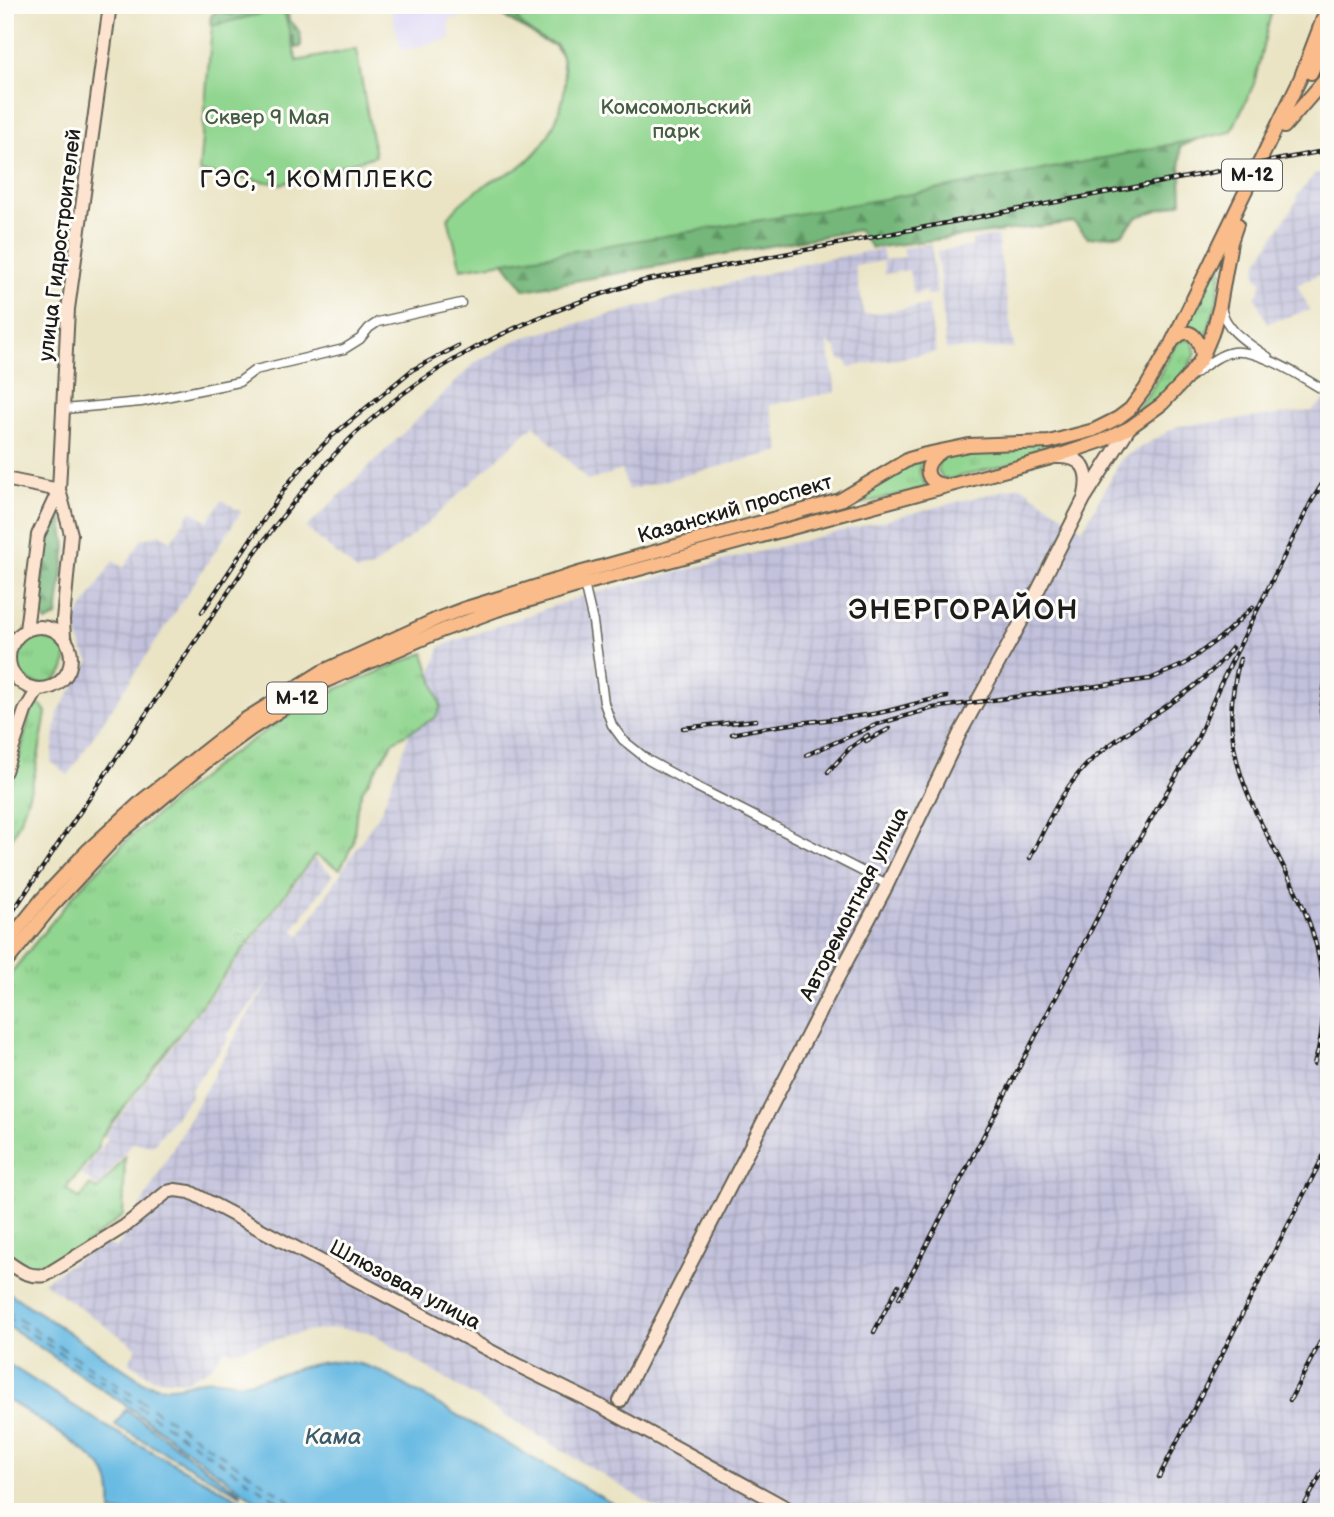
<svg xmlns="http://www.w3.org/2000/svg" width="1334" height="1517" font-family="'Balsamiq Sans',sans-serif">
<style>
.built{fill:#ddd5f6}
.industrial{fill:url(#industrial-grid)}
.grass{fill:url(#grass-tufts);stroke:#567956;stroke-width:2}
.forest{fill:url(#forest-firs);stroke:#486a4b;stroke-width:2}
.park{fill:#91d690;stroke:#567956;stroke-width:2}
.water{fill:#67bae3;stroke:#426b80;stroke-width:2}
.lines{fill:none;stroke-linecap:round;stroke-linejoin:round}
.ferry{stroke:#3a5b6c;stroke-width:2;stroke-dasharray:9 7;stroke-linecap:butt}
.street-casing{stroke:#646257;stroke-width:11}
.secondary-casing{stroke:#646257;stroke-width:16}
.primary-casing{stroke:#646257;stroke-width:16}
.street{stroke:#fff;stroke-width:8}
.secondary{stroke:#fde4d0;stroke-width:12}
.primary{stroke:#f9bc8a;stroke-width:12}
.rail-casing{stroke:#1c1c1c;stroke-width:4.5}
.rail{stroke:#fdfcf7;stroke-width:2;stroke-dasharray:5;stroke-linecap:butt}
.labels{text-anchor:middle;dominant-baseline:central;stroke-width:6;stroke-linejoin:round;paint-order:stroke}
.shield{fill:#fdfcf7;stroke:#605f5e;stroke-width:2}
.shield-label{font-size:19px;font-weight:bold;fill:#1c1c1c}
.park-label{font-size:21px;fill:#455d45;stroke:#fdfcf7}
.street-label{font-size:21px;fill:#1c1c1c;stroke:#fdfcf7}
.water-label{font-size:23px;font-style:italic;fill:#3a5b6c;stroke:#fdfcf7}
.quarter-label{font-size:24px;letter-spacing:2px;fill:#1c1c1c;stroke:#fdfcf7}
.district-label{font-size:28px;font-weight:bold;letter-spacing:2px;fill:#1c1c1c;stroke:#fdfcf7}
</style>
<defs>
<pattern id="industrial-grid" width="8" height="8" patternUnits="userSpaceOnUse" patternTransform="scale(1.75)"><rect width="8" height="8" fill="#c2c1dc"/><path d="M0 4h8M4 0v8" fill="none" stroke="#a6a5bc"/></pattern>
<pattern id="grass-tufts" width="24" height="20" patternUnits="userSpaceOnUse" patternTransform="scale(1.75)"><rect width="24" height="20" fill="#91d690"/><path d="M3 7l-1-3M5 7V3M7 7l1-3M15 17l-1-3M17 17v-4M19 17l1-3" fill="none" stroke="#7cb77c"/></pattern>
<pattern id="forest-firs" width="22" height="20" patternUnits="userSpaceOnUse" patternTransform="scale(1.75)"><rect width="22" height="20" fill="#74b77a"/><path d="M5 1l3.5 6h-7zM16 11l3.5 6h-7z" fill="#5e9463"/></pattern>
</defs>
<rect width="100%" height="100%" fill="#fdfcf7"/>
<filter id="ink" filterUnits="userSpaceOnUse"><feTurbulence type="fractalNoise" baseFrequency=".0143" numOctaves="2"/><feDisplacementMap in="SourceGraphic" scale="14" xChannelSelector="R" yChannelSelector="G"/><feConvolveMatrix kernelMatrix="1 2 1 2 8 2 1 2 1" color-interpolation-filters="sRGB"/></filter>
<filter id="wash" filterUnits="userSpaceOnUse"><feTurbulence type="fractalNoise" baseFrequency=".00686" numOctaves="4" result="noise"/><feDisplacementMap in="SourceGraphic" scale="28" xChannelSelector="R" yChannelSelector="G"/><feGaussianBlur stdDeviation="1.57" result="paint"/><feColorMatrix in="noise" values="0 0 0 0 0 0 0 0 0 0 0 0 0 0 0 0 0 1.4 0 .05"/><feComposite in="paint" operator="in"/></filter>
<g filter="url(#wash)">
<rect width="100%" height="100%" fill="#eae4c4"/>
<path class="built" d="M 390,5 L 508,5 L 448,20 L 451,38 L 401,51 Z"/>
<path class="industrial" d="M 1329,170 L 1329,286 L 1322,273 L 1297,285 L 1310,310 L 1267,323 L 1255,296 L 1260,291 L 1262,280 L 1256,278 L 1257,263 L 1298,199 L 1296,197 L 1314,175 Z
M 997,236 L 1014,348 L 946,349 L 937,251 L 973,246 L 972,240 Z
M 931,244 L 937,294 L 926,295 L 925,291 L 913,294 L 909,270 L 885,274 L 883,261 L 855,266 L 864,315 L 928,305 L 936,352 L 849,367 L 847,361 L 841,361 L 836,349 L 827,341 L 836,392 L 769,405 L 780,451 L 628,490 L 622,470 L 588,481 L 534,425 L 429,522 L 372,568 L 357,571 L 306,528 L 476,362 L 518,339 L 806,263 L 882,249 L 884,260 L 905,257 L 903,248 Z
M 1329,396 L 1329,1512 L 663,1512 L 369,1332 L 338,1328 L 304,1332 L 233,1351 L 224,1349 L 211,1367 L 186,1381 L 152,1378 L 129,1362 L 137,1348 L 43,1282 L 103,1242 L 117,1248 L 244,1021 L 274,975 L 226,1036 L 229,1038 L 189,1092 L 192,1095 L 153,1145 L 132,1143 L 98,1187 L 81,1174 L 108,1139 L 105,1136 L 314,859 L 333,875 L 293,930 L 300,936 L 382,809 L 441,646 L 582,596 L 1021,486 L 1083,529 L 1122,458 L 1178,426 L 1312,411 Z
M 222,500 L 241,512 L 68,775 L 51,762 L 58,712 L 90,661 L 83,651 L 77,633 L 76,619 L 113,561 L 124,568 L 141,540 L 159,534 L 171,541 L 191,511 L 208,521 Z"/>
<path class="grass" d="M 1226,239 L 1217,301 L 1205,340 C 1201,329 1193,326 1182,328 Z
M 1186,339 L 1193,342 L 1196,354 C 1148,443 1039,455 950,479 L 943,478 L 938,472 L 938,460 L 947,453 L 1107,430 C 1144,413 1158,378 1176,343 Z
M 923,458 C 917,468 919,479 929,487 L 813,516 L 850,500 Z
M16 659a25 25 0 1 1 50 0a25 25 0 1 1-50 0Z
M 424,653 L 441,706 L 436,717 L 394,741 L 362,791 L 357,807 L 353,844 L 340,869 L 315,855 L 100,1139 L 97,1149 L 66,1189 L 80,1199 L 90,1185 L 98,1190 L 125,1157 L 123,1216 C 103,1230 64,1265 40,1267 C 26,1268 16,1260 5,1253 L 5,980 L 77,891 L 131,836 L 221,761 L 313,699 Z
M 35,704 L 42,706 L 46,712 C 38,761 31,807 5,850 L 5,782 L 19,758 L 31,710 Z"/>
<path class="forest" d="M 234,5 L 280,5 L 288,13 L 289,21 C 299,27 302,36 301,47 L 296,48 L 292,36 L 212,26 L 210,23 L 211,16 L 217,10 L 232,15 Z
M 493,5 L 1229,5 L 1213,132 L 1180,147 L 1182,202 L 1137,217 L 1122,234 L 1088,238 L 1074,222 L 872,248 L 858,230 L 525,290 L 503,261 L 522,166 L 543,145 L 562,113 L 566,89 L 562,57 L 554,45 C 543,43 538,37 529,32 C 514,23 504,19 493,5 Z
M 56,515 L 61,516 L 66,546 L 57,616 L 46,622 L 40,612 L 45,540 Z"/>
<path class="park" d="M 511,5 L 1273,5 L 1254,84 L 1231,132 C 976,186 718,228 461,269 L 448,218 C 458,203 478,189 494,180 C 503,175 514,172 522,165 C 555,141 578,82 557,45 C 537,39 516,25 511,5 Z
M 283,8 L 297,61 L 356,49 L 375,156 L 281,184 L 199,172 L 212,26 Z"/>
<path class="water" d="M 5,1290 L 145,1383 C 171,1391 178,1386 203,1380 C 216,1377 232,1384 246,1382 C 296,1374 326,1348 378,1370 L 627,1512 L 271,1512 L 127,1406 L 5,1324 Z
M 5,1362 L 112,1430 L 263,1512 L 111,1512 C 112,1499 112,1486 106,1474 C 96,1453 28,1413 5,1398 Z
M 126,1409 L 241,1494 L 241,1495 L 115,1425 Z"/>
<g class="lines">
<path class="ferry" d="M 5,1310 L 307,1512
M 5,1316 L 294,1512"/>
</g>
</g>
<g filter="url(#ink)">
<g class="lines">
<defs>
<path id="street" d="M 1221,307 C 1225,331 1250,344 1268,357
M 1194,374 C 1205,366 1219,354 1233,352 C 1261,349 1304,379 1329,393
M 64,409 L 141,402 L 239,382 L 255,370 L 344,349 L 360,339 L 369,328 L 378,322 L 461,303
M 584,584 L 593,622 L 604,703 L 612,725 L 623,740 L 648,760 L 697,787 L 887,884
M 1329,675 L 1324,711 L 1329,746"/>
<path id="secondary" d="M 1057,457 C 1084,456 1090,471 1085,495
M 5,479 L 59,490
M 59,490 L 71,534 L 63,620 L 64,637
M9 658a31 31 0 1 1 62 0a31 31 0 1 1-62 0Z
M 26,630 L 38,535 L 59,490 L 68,309 L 110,5
M 5,771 L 25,711 L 38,689
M 5,1260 C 19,1270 28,1278 46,1275 L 125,1226 L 167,1192 L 175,1190 L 190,1192 L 519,1366 L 602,1407 L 794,1512
M 620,1401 L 819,1013 L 886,887 L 960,733 L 1030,606 L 1084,499 L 1129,428"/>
<path id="primary" d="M 1311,73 L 1329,35
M 1284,127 L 1329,75
M 1174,340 C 1191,322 1201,341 1202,358
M 941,452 C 922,463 923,483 945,485
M 5,945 L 42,899 L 87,851 L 144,799 L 244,720 L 321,672 L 437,619 L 463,609 L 579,573 L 840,500 L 909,459 L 926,454 L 969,445 L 1049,442 L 1094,430 L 1118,418 L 1130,409 L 1145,389 L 1171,344 L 1300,79 L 1328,5
M 5,964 L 52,906 L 117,836 L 206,762 L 251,729 L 326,681 L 443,630 L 497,610 L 584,584 L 1051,458 L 1102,441 L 1129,428 L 1162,404 L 1186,379 L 1202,358 L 1212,334 L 1220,305 L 1231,242 L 1237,224"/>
</defs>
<use href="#street" class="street-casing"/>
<use href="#secondary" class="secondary-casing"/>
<use href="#primary" class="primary-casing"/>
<use href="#street" class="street"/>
<use href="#secondary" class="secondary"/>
<use href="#primary" class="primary"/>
<defs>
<path id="rail" d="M 202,612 L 287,485 L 310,458 L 332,436 L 412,370 L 458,346
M 1240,659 C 1237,668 1236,677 1234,686 C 1219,771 1270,832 1303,907 C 1324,955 1331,1013 1314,1064
M 683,728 L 756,720
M 732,734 C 779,723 826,721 873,714 C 899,710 921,700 947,697
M 866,741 L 889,729
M 806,755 L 878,724 L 933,708 L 1150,679 L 1185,664 L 1222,636 L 1253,607
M 828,772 L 850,748 L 868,735
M 1030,858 C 1048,821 1065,782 1097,755 C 1141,718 1197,695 1232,648
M 5,923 L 254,554 C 280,519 305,486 335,454 C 420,364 526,316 643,281 L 1329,150
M 899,1298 L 1130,855 L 1196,742 L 1219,687 L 1311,502 L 1329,473
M 874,1332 L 898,1286
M 1290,1400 L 1329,1325
M 1159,1477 L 1329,1145
M 1301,1512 L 1329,1459"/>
</defs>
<use href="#rail" class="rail-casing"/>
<use href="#rail" class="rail"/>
</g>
</g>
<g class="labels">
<g class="shield">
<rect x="1222" y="159.5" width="60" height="31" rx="5"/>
<rect x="267" y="682.5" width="60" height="31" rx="5"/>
</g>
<g class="shield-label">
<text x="1252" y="175">М-12</text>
<text x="297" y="698">М-12</text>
</g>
<g class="park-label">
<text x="676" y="107">Комсомольский<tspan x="676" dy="24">парк</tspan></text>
<text x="267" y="117">Сквер 9 Мая</text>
</g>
<g class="street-label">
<text transform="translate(60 245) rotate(-83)">улица Гидростроителей</text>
<text transform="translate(735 509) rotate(-16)">Казанский проспект</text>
<text transform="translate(854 904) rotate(-63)">Авторемонтная улица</text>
<text transform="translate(405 1285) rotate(28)">Шлюзовая улица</text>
</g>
<g class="water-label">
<text x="333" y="1437">Кама</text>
</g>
<g class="quarter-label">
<text x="317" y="179">ГЭС, 1 КОМПЛЕКС</text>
</g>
<g class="district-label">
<text x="964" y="610">ЭНЕРГОРАЙОН</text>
</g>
</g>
<rect width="1334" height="1517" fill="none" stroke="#fdfcf7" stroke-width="28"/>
</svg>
